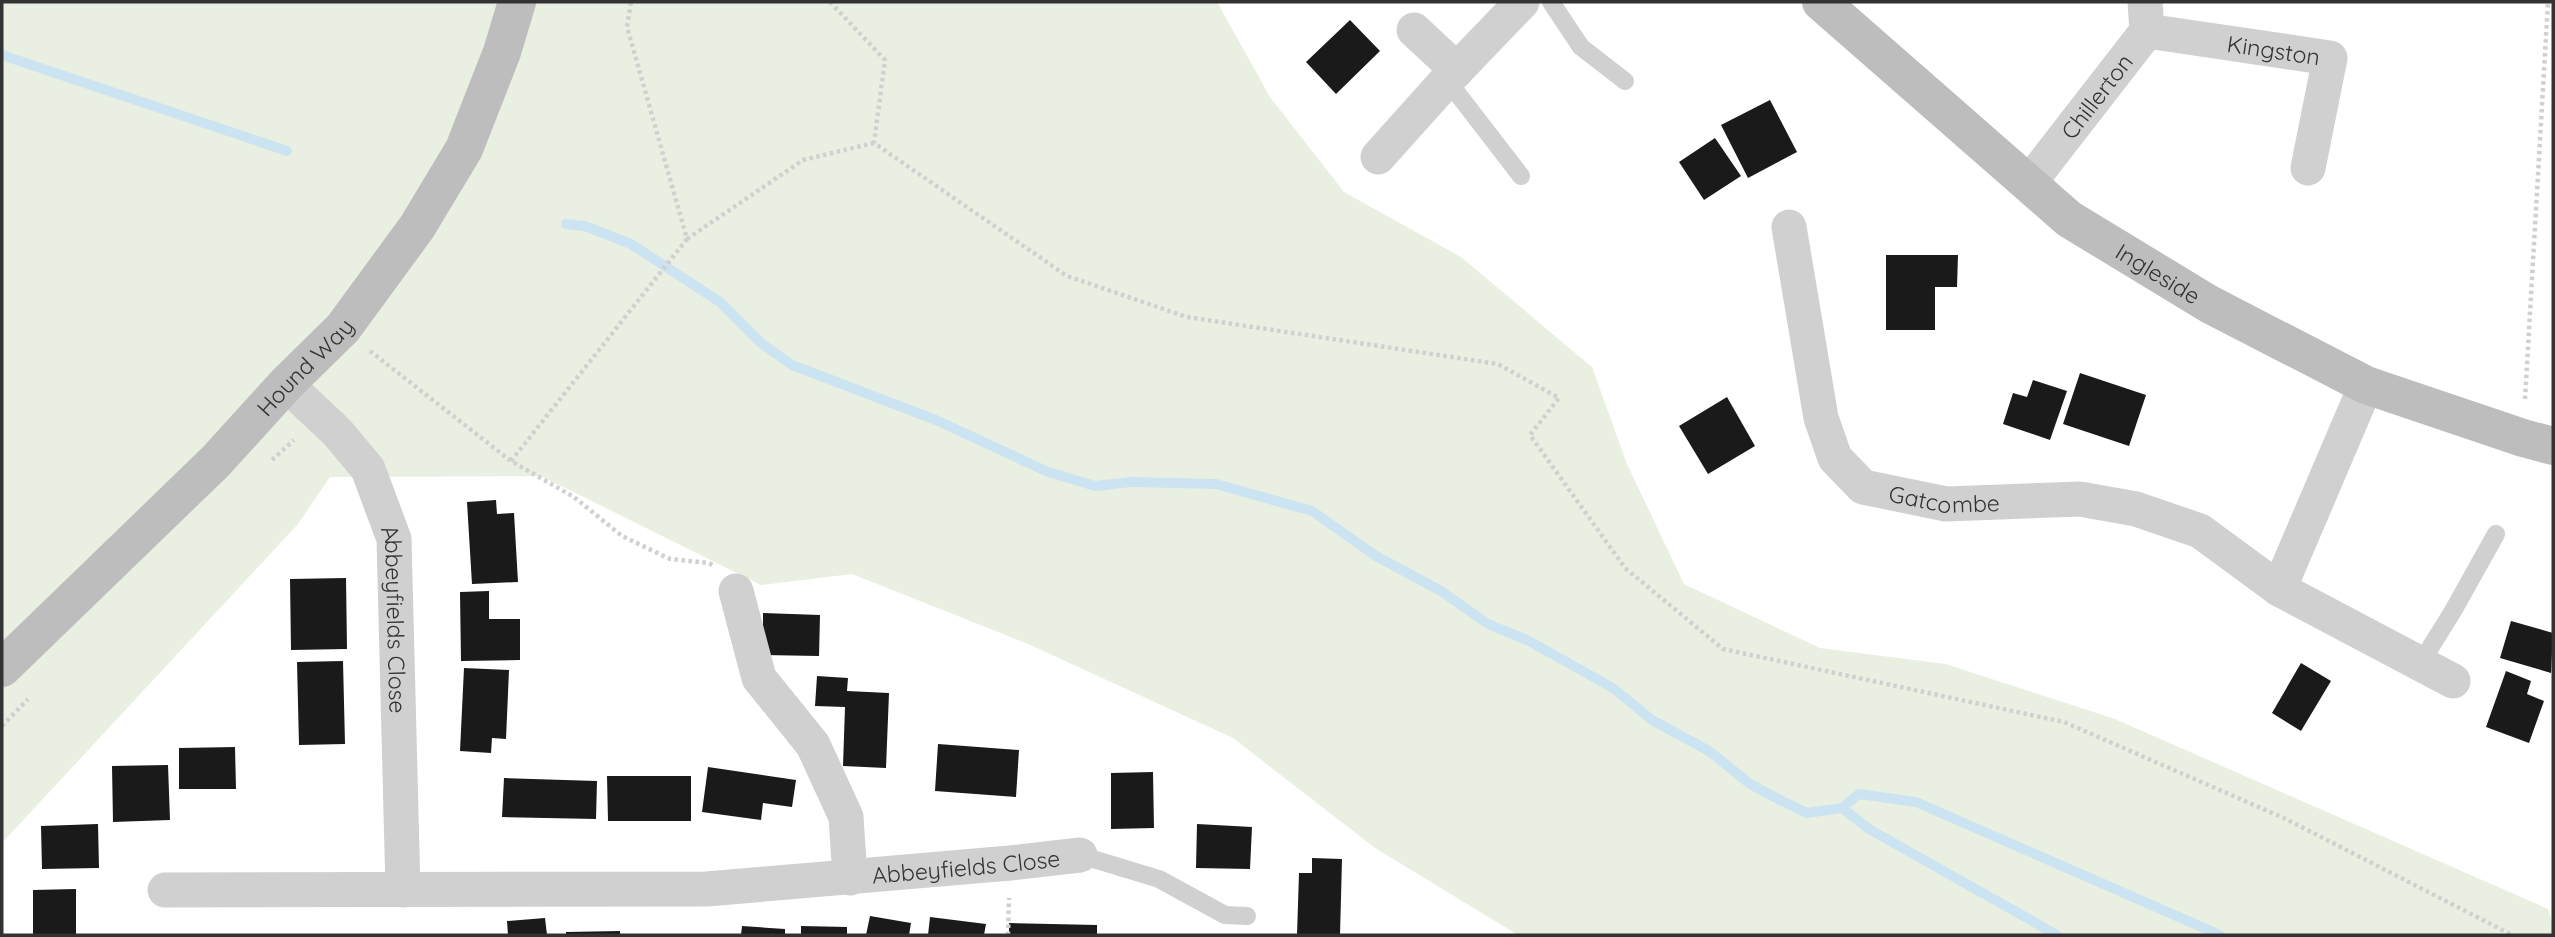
<svg xmlns="http://www.w3.org/2000/svg" width="2555" height="937" font-family="Quicksand,sans-serif">
<style>
.green{fill:#eaf0e1}
.lines{fill:none;stroke-linecap:round;stroke-linejoin:round}
.stream{stroke:#cce4f1;stroke-width:10}
.building{fill:#1a1a1a}
.path{stroke:#d0d0d0;stroke-width:4.5;stroke-dasharray:3.5 3.5;stroke-linecap:butt}
.lane{stroke:#d0d0d0;stroke-width:18}
.street{stroke:#d0d0d0;stroke-width:35}
.secondary{stroke:#bdbdbd;stroke-width:38}
.labels{text-anchor:middle;dominant-baseline:central;stroke-width:7;stroke-linejoin:round;paint-order:stroke}
.street-label{font-size:23px;fill:#333;stroke:#fff}
</style>
<rect width="100%" height="100%" fill="#fff"/>
<path class="green" d="M 2,2 L 1217,2 L 1270,97 L 1344,192 L 1461,257 L 1592,367 L 1627,464 L 1684,584 L 1820,648 L 1946,664 L 2115,719 L 2548,909 L 2553,924 L 2553,935 L 1518,935 L 1375,848 L 1233,738 L 1028,644 L 852,574 L 761,585 L 541,476 L 330,477 L 298,524 L 2,843 Z"/>
<g class="lines">
<path class="stream" d="M 2,55 L 287,151
M 566,224 L 585,226 L 631,244 L 720,302 L 761,343 L 792,365 L 936,420 L 1048,472 L 1095,486 L 1131,482 L 1216,484 L 1312,511 L 1376,556 L 1441,591 L 1488,624 L 1529,641 L 1613,688 L 1652,720 L 1709,751 L 1750,784 L 1780,800 L 1807,813 L 1842,808 L 1859,794 L 1916,802 L 2220,935
M 1842,808 L 1869,829 L 2057,935"/>
</g>
<path class="building" d="M 1350,20 L 1380,51 L 1336,94 L 1306,62 Z
M 1770,100 L 1797,152 L 1748,178 L 1721,125 Z
M 1715,138 L 1741,176 L 1704,200 L 1679,162 Z
M 1886,255 L 1958,255 L 1957,287 L 1935,287 L 1935,330 L 1886,330 Z
M 2080,373 L 2146,395 L 2129,446 L 2063,424 Z
M 2033,380 L 2067,391 L 2050,440 L 2003,424 L 2013,393 L 2027,397 Z
M 1727,397 L 1755,446 L 1708,474 L 1679,426 Z
M 496,500 L 497,514 L 514,513 L 518,582 L 472,584 L 467,502 Z
M 346,578 L 347,649 L 291,650 L 290,579 Z
M 489,591 L 489,619 L 520,619 L 520,660 L 461,661 L 460,592 Z
M 763,613 L 820,615 L 819,656 L 763,655 Z
M 2511,621 L 2553,633 L 2551,673 L 2500,658 Z
M 343,661 L 345,744 L 299,745 L 297,662 Z
M 2301,663 L 2331,681 L 2301,731 L 2272,713 Z
M 464,668 L 509,670 L 506,739 L 492,738 L 491,753 L 460,751 Z
M 2506,671 L 2531,681 L 2527,694 L 2544,701 L 2529,743 L 2486,727 Z
M 817,676 L 848,678 L 847,691 L 889,693 L 886,768 L 843,766 L 845,707 L 815,706 Z
M 938,744 L 1019,750 L 1016,797 L 935,791 Z
M 235,747 L 236,789 L 179,789 L 179,748 Z
M 168,765 L 170,820 L 113,822 L 112,766 Z
M 708,767 L 796,780 L 792,807 L 763,803 L 761,820 L 702,812 Z
M 1153,772 L 1154,828 L 1111,829 L 1111,773 Z
M 607,776 L 691,776 L 691,821 L 608,821 Z
M 504,778 L 597,781 L 596,819 L 502,817 Z
M 98,824 L 99,868 L 42,869 L 41,826 Z
M 1197,824 L 1252,827 L 1250,869 L 1196,868 Z
M 1312,858 L 1342,859 L 1340,935 L 1297,935 L 1299,873 L 1312,873 Z
M 76,889 L 76,935 L 33,935 L 33,890 Z
M 870,916 L 911,923 L 909,935 L 866,935 Z
M 930,917 L 986,924 L 984,935 L 928,935 Z
M 545,918 L 547,935 L 508,935 L 507,921 Z
M 1009,923 L 1097,925 L 1097,935 L 1009,935 Z
M 742,926 L 785,929 L 785,935 L 741,935 Z
M 801,926 L 847,927 L 847,935 L 801,935 Z
M 620,931 L 620,935 L 566,935 L 566,932 Z"/>
<g class="lines">
<path class="path" d="M 830,2 L 885,60 L 874,143 L 1067,276 L 1187,317 L 1498,364 L 1559,398 L 1530,435 L 1625,568 L 1723,649 L 2064,722 L 2286,819 L 2512,935
M 687,239 L 803,160 L 874,143
M 370,351 L 511,461 L 574,497 L 622,536 L 670,559 L 709,563 L 714,566
M 2525,399 L 2548,2
M 272,460 L 294,440
M 511,461 L 687,239 L 627,27 L 631,2
M 2,726 L 28,699
M 1008,935 L 1009,898"/>
<path class="lane" d="M 1551,2 L 1581,47 L 1625,81
M 1447,80 L 1521,176
M 2420,664 L 2453,611 L 2496,534
M 1080,855 L 1159,879 L 1225,915 L 1247,916"/>
<g class="street">
<path d="M 1414,30 L 1457,70"/>
<path id="s1" d="M 2147,31 L 2330,58 L 2308,168"/>
<path d="M 1378,157 L 1447,80 L 1522,2"/>
<path id="s2" d="M 2029,183 L 2147,31 L 2145,2"/>
<path id="s3" d="M 1789,227 L 1821,418 L 1835,458 L 1863,487 L 1946,504 L 2080,499 L 2136,509 L 2200,531 L 2279,589 L 2366,385"/>
<path id="s4" d="M 286,384 L 337,432 L 368,469 L 394,539 L 403,890"/>
<path d="M 2279,589 L 2453,681"/>
<path d="M 736,591 L 759,678 L 813,745 L 846,817 L 850,878"/>
<path id="s5" d="M 165,890 L 707,889 L 1010,863 L 1080,855"/>
</g>
<g class="secondary">
<path id="s6" d="M 1821,2 L 2069,219 L 2209,304 L 2366,385 L 2523,438 L 2553,446"/>
<path id="s7" d="M 2,668 L 216,461 L 286,384 L 343,328 L 417,227 L 464,149 L 502,52 L 517,2"/>
</g>
</g>
<g class="labels">
<g class="street-label">
<text stroke="none"><textPath href="#s1" startOffset="128">Kingston</textPath></text>
<text stroke="none"><textPath href="#s2" startOffset="110">Chillerton</textPath></text>
<text stroke="none"><textPath href="#s6" startOffset="434">Ingleside</textPath></text>
<text stroke="none"><textPath href="#s7" startOffset="427">Hound Way</textPath></text>
<text stroke="none"><textPath href="#s3" startOffset="359">Gatcombe</textPath></text>
<text stroke="none"><textPath href="#s4" startOffset="273">Abbeyfields Close</textPath></text>
<text stroke="none"><textPath href="#s5" startOffset="802">Abbeyfields Close</textPath></text>
</g>
</g>
<rect width="2555" height="937" fill="none" stroke="#333333" stroke-width="7"/>
</svg>
